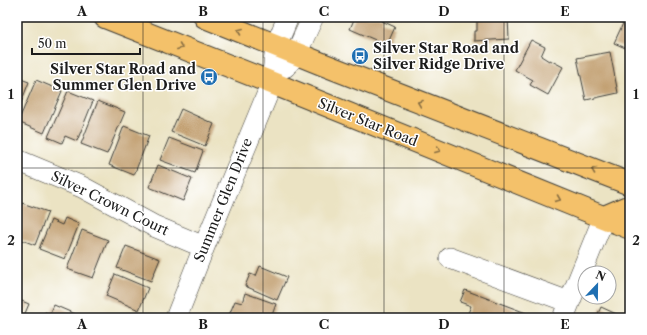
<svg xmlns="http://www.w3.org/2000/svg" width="647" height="335" font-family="'Libre Caslon Text',serif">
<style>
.building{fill:#c3a173}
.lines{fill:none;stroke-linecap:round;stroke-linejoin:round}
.minor-casing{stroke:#3b3a35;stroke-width:22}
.major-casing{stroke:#3b3a35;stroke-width:24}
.minor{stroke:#fff;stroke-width:21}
.major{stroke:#f4c16a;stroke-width:22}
.oneway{stroke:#886e43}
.grid{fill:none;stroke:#1c1c1c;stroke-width:1;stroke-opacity:0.55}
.labels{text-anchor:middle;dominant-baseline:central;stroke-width:3;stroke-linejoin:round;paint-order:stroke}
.poi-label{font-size:14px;font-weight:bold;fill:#1c1c1c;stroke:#fff;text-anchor:start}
.street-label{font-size:14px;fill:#1c1c1c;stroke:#fff}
.neatline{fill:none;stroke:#1c1c1c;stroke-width:1.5}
.grid-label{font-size:13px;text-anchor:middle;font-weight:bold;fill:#1c1c1c}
</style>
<rect width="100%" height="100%" fill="#fff"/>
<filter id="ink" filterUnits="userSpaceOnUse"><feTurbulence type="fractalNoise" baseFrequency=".025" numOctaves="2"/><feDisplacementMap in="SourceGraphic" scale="8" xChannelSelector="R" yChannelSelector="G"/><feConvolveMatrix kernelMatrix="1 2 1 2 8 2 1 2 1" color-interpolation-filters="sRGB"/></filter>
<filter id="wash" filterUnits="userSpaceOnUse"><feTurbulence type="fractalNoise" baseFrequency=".012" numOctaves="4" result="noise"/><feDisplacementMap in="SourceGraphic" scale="16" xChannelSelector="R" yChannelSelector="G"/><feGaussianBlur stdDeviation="0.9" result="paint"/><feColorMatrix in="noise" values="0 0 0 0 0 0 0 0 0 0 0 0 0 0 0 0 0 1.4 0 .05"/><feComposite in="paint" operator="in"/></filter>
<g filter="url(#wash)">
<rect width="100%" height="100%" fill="#ebe3c3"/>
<g id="blocks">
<path class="building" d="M 355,17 L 384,17 L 382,21 L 395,27 L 387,45 L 350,29 Z
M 477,17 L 508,17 L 509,39 L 474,41 L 474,31 L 477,31 Z
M 626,17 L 630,17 L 630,50 L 614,43 Z
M 531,40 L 545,47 L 541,56 L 549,61 L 550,60 L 563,67 L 548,95 L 530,85 L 533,80 L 515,70 Z
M 610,52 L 618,93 L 586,100 L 577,58 Z
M 18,78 L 29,82 L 17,113 L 17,80 Z
M 36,80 L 62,91 L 44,133 L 18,122 Z
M 68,91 L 93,101 L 77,141 L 65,136 L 62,143 L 48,137 Z
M 98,101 L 125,112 L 107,154 L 81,144 Z
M 181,109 L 214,124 L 205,146 L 171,132 Z
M 124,126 L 149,136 L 134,175 L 109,165 Z
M 169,138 L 203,151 L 195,173 L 160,160 Z
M 158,165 L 192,179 L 183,201 L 149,187 Z
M 22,203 L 48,212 L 35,245 L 17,238 L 17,217 Z
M 65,218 L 79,224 L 65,259 L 39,249 L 51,220 L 62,225 Z
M 82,230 L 108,240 L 93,278 L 67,269 Z
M 126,246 L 160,259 L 151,281 L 117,268 Z
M 260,266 L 287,277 L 277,300 L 245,286 L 250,274 L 256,276 Z
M 115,274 L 148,288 L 139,310 L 106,296 Z
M 465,290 L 526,313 L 524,318 L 466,318 L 471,306 L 460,302 Z
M 245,293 L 276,304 L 271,318 L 236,318 L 229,315 L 235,301 L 242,303 Z
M 17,299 L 29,304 L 23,318 L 17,318 Z
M 54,305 L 75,314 L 73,318 L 42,318 L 45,312 L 50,314 Z
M 601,307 L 625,318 L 596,318 Z"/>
</g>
</g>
<g filter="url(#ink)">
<use href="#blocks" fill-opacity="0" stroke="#3b3a35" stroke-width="1"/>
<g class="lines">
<defs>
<path id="minor" d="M 285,67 L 296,54 L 313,17
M 17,160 L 82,187 L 154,226 L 204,247
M 450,258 L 569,302
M 176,318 L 204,247 L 272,83 L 276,46 L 288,17
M 563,318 L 604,217"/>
<path id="major" d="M 105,17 L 272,83 L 630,228
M 205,17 L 322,64 L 630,184
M 604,217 L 625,208 L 630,207"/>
</defs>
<use href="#minor" class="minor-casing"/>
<use href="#major" class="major-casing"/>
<use href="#minor" class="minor"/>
<use href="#major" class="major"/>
</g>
<defs><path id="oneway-chevron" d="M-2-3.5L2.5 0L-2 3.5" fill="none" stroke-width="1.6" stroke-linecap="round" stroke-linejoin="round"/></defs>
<g class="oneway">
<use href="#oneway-chevron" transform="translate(240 31) rotate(-158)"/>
<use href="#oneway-chevron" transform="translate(180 47) rotate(22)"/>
<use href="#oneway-chevron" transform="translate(420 103) rotate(-159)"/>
<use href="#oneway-chevron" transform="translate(438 150) rotate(22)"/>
<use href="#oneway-chevron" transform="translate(594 170) rotate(-159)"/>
<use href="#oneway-chevron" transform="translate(558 199) rotate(22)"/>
</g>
</g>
<path class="grid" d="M 143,17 L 143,318M 263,17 L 263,318M 384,17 L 384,318M 504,17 L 504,318M 17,168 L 630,168"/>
<defs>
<symbol id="bus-disc" viewBox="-11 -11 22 22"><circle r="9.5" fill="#1f6fb2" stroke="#fff"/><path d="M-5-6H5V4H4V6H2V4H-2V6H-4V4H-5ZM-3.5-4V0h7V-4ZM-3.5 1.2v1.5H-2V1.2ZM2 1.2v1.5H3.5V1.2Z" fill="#fff"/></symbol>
</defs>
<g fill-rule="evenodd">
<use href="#bus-disc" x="350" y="46" width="20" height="20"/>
<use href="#bus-disc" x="199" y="67" width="20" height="20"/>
</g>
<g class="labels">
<g class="poi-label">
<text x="373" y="48">Silver Star Road and<tspan x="373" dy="16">Silver Ridge Drive</tspan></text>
<text x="196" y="69" text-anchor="end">Silver Star Road and<tspan x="196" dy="16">Summer Glen Drive</tspan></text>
</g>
<g class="street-label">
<text transform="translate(368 122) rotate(22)">Silver Star Road</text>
<text transform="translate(223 200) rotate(-68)">Summer Glen Drive</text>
<text transform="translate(110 203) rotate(26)">Silver Crown Court</text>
</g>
</g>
<rect width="647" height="335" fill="none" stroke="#fff" stroke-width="44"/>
<g transform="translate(597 285) rotate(22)"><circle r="19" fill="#ffffff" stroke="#a4a4a4"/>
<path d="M0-3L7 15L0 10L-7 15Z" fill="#1f6fb2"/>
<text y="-6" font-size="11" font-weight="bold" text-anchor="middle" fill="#1c1c1c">N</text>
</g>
<path d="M32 48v6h108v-6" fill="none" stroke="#1c1c1c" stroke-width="2"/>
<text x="38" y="48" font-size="12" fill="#1c1c1c" stroke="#ffffff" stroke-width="3" paint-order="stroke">50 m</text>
<rect x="22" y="22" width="603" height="291" class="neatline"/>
<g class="grid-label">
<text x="82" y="16">A</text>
<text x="203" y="16">B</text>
<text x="324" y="16">C</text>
<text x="444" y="16">D</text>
<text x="565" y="16">E</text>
<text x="11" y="99">1</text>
<text x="636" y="99">1</text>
<text x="11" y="245">2</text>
<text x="636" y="245">2</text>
<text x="82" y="329">A</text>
<text x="203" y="329">B</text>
<text x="324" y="329">C</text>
<text x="444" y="329">D</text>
<text x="565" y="329">E</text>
</g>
</svg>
